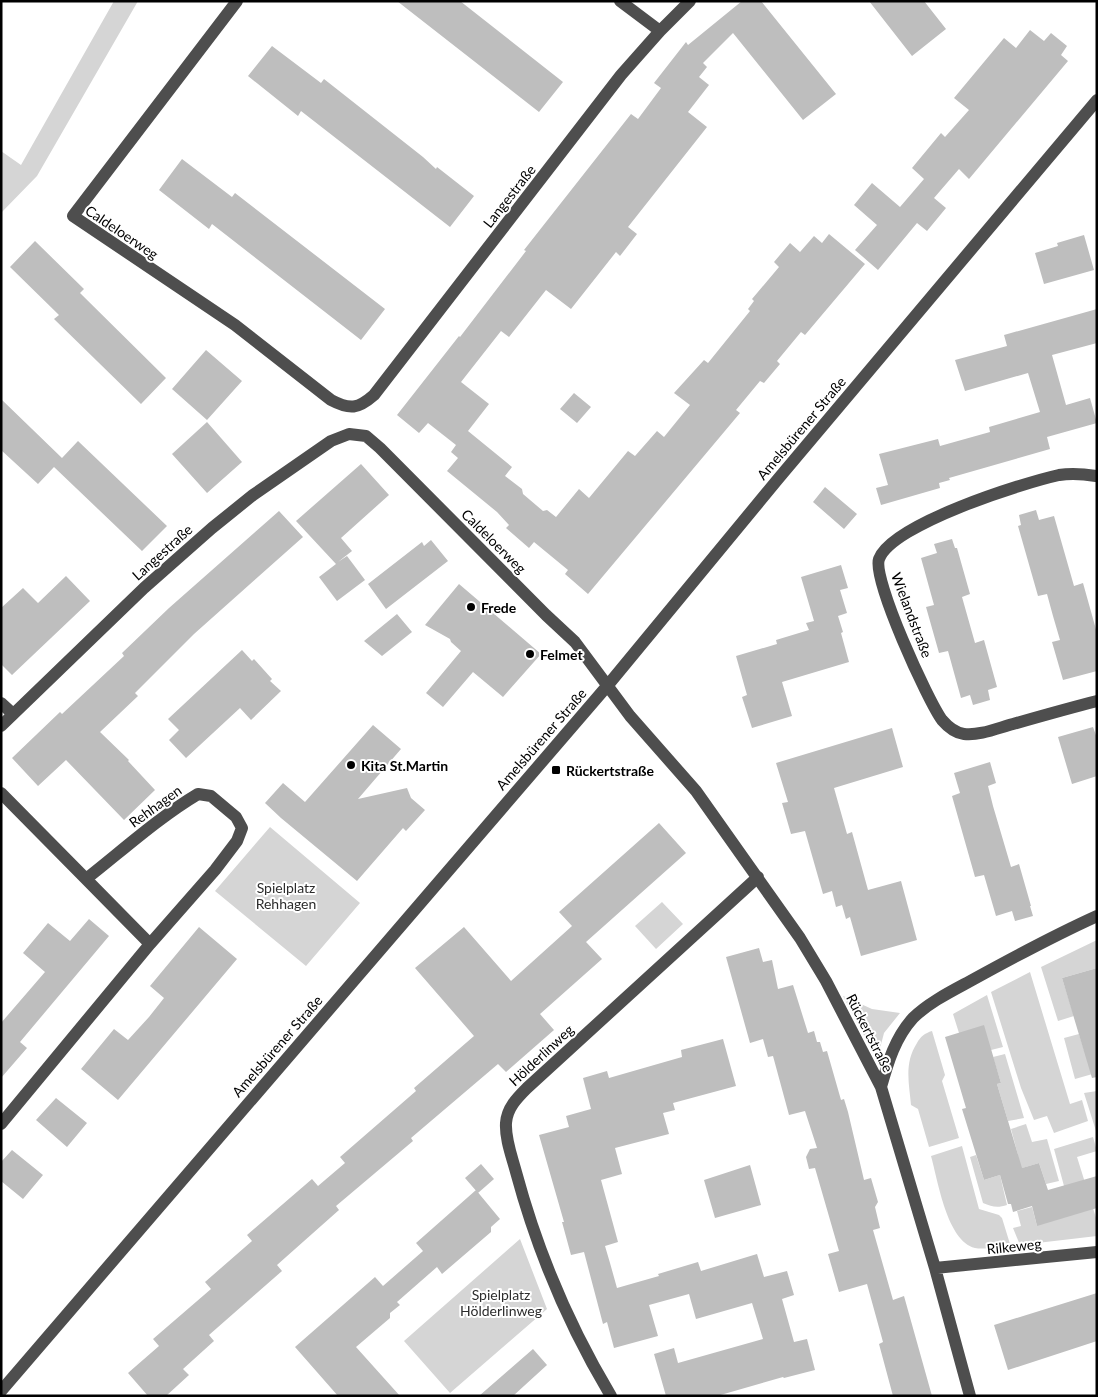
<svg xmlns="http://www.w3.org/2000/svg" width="1098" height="1397" font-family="Lato,sans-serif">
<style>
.green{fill:#d5d5d5}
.building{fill:#bebebe}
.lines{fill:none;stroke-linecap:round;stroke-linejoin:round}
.minor{stroke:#4e4e4e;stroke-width:12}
.poi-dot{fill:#000;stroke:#fff;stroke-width:2}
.labels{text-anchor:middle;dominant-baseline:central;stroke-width:4;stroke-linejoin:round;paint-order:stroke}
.street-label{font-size:14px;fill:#000;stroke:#fff}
.poi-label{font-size:14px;font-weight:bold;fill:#000;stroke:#fff;text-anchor:start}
.park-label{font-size:14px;fill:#2c2c2c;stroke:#fff}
</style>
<rect width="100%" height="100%" fill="#fff"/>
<path class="green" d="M 114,1 L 138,1 L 37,176 L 1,213 L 1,151 L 21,165 Z
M 270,827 L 360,903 L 306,966 L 215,891 Z
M 662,902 L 683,924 L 656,949 L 635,926 Z
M 1097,940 L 1097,968 L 1062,978 L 1074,1016 L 1058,1021 L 1041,967 Z
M 1030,972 L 1070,1104 L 1082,1100 L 1088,1121 L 1054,1133 L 1047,1116 L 1034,1120 L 1021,1088 L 991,992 Z
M 987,995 L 1003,1047 L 991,1050 L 959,1033 L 953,1014 Z
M 843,996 L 872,1009 L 900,1013 L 884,1033 L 877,1060 Z
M 932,1031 L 945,1075 L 942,1081 L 959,1138 L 929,1147 L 918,1109 L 911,1105 C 909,1083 904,1063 917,1043 C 920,1037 925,1033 932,1031 Z
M 1079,1034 L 1084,1050 L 1096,1073 L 1075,1079 L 1064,1038 Z
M 1005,1054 L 1024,1118 L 1008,1121 L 997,1084 L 1001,1083 L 993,1057 Z
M 1097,1091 L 1097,1131 L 1096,1131 L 1084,1093 Z
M 1026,1124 L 1032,1142 L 1047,1139 L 1059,1181 L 1046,1184 L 1039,1163 L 1019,1169 L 1018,1155 L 1011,1129 Z
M 1093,1137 L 1097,1151 L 1077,1157 L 1097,1221 L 1097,1236 L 1020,1245 L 1013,1228 L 1021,1226 L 1017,1211 L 1032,1207 L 1037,1226 L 1064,1186 L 1054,1149 Z
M 962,1146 L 979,1209 L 999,1215 L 1002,1218 L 1010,1244 C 999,1246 986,1250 975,1248 C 947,1241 938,1181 931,1156 Z
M 976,1155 L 984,1180 L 1000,1175 L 1007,1205 C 998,1208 992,1207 983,1203 L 970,1157 Z
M 520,1239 L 547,1309 L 450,1393 L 404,1341 Z"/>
<path class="building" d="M 397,1 L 460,1 L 563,82 L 539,112 Z
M 742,1 L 761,1 L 836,94 L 803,120 L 733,33 L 703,63 L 707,67 L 699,77 L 709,85 L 688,112 L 707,127 L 628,227 L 637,234 L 620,256 L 616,252 L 571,309 L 546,290 L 509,337 L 501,331 L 461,382 L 489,404 L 468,431 L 512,467 L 505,476 L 522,489 L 523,494 L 543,511 L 547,510 L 556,517 L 579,489 L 589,498 L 628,451 L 635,456 L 657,431 L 664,437 L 690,405 L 674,393 L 704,360 L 708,363 L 750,311 L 748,309 L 754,301 L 752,299 L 779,267 L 774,262 L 790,243 L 800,252 L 814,236 L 822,243 L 829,234 L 865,264 L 805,335 L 801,332 L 777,361 L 780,364 L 764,383 L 760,381 L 736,410 L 740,413 L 588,594 L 565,574 L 568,570 L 534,542 L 529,548 L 506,528 L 509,525 L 497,512 L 447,471 L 458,458 L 451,452 L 456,445 L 428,423 L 419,433 L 397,415 L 459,336 L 460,337 L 526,251 L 524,250 L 631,114 L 638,119 L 661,88 L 654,83 L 686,42 L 688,45 Z
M 869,1 L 924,1 L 946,29 L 912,56 Z
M 1030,30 L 1044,41 L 1051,33 L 1067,46 L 1061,55 L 1068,61 L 969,179 L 959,169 L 934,198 L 946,208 L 927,231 L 917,223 L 878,270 L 855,250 L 877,225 L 854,205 L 872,183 L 900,207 L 924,179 L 912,168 L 941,133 L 945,137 L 969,110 L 954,98 L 1004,38 L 1016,48 Z
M 272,46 L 321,83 L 324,79 L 423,157 L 436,169 L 437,167 L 474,196 L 450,227 L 301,111 L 298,116 L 248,76 Z
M 182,159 L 232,197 L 235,193 L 385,309 L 361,340 L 212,224 L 209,229 L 159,190 Z
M 1084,235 L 1094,270 L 1044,284 L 1035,253 L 1058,246 L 1057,243 Z
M 35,241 L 84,289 L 80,293 L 166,378 L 141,404 L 54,319 L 59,315 L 10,267 Z
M 1097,309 L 1097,343 L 1052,355 L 1066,405 L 1090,398 L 1097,423 L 1047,437 L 1050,449 L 949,478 L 950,480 L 939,483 L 940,488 L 881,505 L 876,488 L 888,485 L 879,454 L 938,439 L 940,446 L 990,432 L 989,427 L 1040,412 L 1028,373 L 965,391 L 955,360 L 1007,346 L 1004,335 Z
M 206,350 L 242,381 L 207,420 L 172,389 Z
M 574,393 L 591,407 L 577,423 L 560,409 Z
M 1,399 L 62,458 L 78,441 L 167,526 L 142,551 L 54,467 L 38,484 L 1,450 Z
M 207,422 L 242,462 L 207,493 L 172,454 Z
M 361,464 L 389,495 L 341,538 L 352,551 L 338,562 L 347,556 L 365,580 L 337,601 L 319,577 L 336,564 L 296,521 Z
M 825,487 L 857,514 L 844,529 L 813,502 Z
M 1036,510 L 1039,520 L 1054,516 L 1074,586 L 1083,583 L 1097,633 L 1097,671 L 1063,680 L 1052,642 L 1060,640 L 1053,616 L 1047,594 L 1038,596 L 1018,526 L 1021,525 L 1019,515 Z
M 279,511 L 303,537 L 194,634 L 135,693 L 138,696 L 100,732 L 129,760 L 128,761 L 155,790 L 124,820 L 66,760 L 38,786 L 12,758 L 60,712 L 62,714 L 124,656 L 122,653 L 169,608 Z
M 952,539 L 955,548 L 957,548 L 970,594 L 962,597 L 975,643 L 984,640 L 997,687 L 988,690 L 990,700 L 973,705 L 970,695 L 961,698 L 948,651 L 939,653 L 926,607 L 934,605 L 921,558 L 937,553 L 934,544 Z
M 431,540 L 448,561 L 386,609 L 368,584 L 422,542 L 424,546 Z
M 841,565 L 848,588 L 840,590 L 847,613 L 838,616 L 843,632 L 841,633 L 849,662 L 782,682 L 792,716 L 752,728 L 742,697 L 747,695 L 736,656 L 777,644 L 776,640 L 809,630 L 806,623 L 814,621 L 801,577 Z
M 66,576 L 90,601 L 12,675 L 1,664 L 1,608 L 23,588 L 38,603 Z
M 459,584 L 541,654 L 503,697 L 473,672 L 443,707 L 426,693 L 461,651 L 451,642 L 450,639 L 425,625 Z
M 397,614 L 412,632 L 382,656 L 364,641 Z
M 242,650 L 252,661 L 254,659 L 272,679 L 270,681 L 281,691 L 251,720 L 240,708 L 186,758 L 169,740 L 179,730 L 168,719 Z
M 373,725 L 401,749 L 358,799 L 407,788 L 411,798 L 425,810 L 406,831 L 403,828 L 357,881 L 281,818 L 265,803 L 283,783 L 305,802 Z
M 1093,727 L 1097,738 L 1097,776 L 1072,784 L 1058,737 Z
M 892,728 L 903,767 L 834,788 L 847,834 L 852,832 L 868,890 L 901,881 L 917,940 L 861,956 L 850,917 L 846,919 L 842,905 L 836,907 L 832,891 L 823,894 L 805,831 L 791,834 L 782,803 L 788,802 L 776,763 Z
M 990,762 L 996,783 L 988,786 L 993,806 L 1011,867 L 1019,864 L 1031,906 L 1030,906 L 1033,916 L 1015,921 L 1012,911 L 996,916 L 984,875 L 975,877 L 952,796 L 960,793 L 954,773 Z
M 659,823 L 686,853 L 586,942 L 602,959 L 540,1014 L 554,1030 L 506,1072 L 498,1064 L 411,1138 L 413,1141 L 336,1206 L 339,1210 L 277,1265 L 282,1271 L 209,1335 L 214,1341 L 183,1369 L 189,1375 L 166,1396 L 148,1396 L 128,1373 L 159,1346 L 153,1339 L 211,1289 L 205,1282 L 252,1241 L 247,1235 L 312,1179 L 318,1186 L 345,1163 L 340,1157 L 416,1091 L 414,1088 L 474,1036 L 415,968 L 464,927 L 511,981 L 572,926 L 559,912 Z
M 89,919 L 109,936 L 20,1042 L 27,1048 L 1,1078 L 1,1023 L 45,972 L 23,953 L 48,923 L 70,941 Z
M 199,927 L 237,959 L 118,1100 L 81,1069 L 114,1029 L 128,1040 L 149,1017 L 164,998 L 150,986 Z
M 759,948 L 763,962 L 772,960 L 778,989 L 793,985 L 808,1033 L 814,1031 L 817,1042 L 820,1042 L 823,1052 L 827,1051 L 841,1100 L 844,1099 L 848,1112 L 864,1180 L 871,1178 L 878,1202 L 875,1207 L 880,1228 L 873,1230 L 893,1300 L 904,1296 L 932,1396 L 893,1396 L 879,1344 L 883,1342 L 867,1284 L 839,1292 L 828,1254 L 839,1251 L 815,1168 L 809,1169 L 806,1157 L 810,1149 L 817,1148 L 805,1111 L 789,1115 L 773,1056 L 768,1057 L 763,1039 L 750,1043 L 726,957 Z
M 1097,968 L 1097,1077 L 1092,1078 L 1062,978 Z
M 984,1025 L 1001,1083 L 997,1084 L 1022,1168 L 1039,1163 L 1048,1190 L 1097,1176 L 1097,1208 L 1037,1226 L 1032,1206 L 1013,1212 L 1011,1204 L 1008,1204 L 1000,1175 L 984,1180 L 962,1109 L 966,1108 L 945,1037 Z
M 723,1039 L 736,1086 L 673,1103 L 675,1110 L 663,1113 L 669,1134 L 615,1148 L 622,1174 L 601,1180 L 618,1242 L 605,1246 L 610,1263 L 617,1288 L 659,1276 L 658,1274 L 698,1262 L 701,1271 L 757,1254 L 764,1277 L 787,1271 L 794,1295 L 782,1299 L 794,1342 L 807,1339 L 815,1370 L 784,1378 L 783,1377 L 717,1396 L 666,1396 L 654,1354 L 674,1348 L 678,1363 L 763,1339 L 752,1303 L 696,1319 L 689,1294 L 649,1305 L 658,1336 L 614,1348 L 607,1322 L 603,1324 L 584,1252 L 571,1255 L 562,1222 L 564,1222 L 539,1135 L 569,1127 L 566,1116 L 591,1109 L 583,1078 L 607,1071 L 609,1078 L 682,1057 L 681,1050 Z
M 56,1098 L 87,1123 L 67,1147 L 36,1120 Z
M 12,1150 L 43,1175 L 23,1199 L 1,1181 L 1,1162 Z
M 481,1164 L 494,1179 L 478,1193 L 465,1178 Z
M 750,1165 L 761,1205 L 715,1218 L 704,1180 Z
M 476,1190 L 500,1219 L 491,1227 L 491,1232 L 442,1274 L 437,1267 L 397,1302 L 400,1305 L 390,1313 L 390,1318 L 356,1347 L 400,1396 L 338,1396 L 295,1347 L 375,1277 L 383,1286 L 423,1251 L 416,1243 Z
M 1097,1293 L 1097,1341 L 1008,1370 L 994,1325 Z
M 533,1349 L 547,1365 L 513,1396 L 479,1396 Z"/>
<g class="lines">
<path class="minor" d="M 237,1 L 73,216 L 235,325 L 331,400 C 350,410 358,409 374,395 L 621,75 L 660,31 L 690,1
M 620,1 L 660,31
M 1096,476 C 1084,474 1071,473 1059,475 C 1023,483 892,524 879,559 C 872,579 928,701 942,720 C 948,727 956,733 964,734 C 979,736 998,728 1013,724 C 1041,716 1069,708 1097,701
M 1,703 L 13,714
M 1,726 L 144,588 L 212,528 L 253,495 L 331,441 L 349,434 L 366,436 L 380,448 L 546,615 L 575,642 L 630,716 L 696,791 L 800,938 L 826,981 L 881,1087 L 935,1268 L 970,1396
M 1,793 L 86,879 C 123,850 158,818 198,794 L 211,796 L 236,817 L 242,828 L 237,841 L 215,870 L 150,944 L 1,1124
M 86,879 L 150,944
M 881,1087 C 888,1062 895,1038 913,1018 C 929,1002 954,990 974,979 C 1014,957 1055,935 1097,916
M 935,1268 L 1097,1252
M 1,1391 L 608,685 L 778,479 L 1097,100
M 611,1396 C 569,1326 537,1250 516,1172 C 512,1157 505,1139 506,1123 C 507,1108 517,1098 527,1088 L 758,877"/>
</g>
<g class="poi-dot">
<circle cx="471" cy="607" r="5"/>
<circle cx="530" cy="654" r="5"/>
<circle cx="351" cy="765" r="5"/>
<rect x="551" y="765" width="10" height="10" rx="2.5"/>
</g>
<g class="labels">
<g class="street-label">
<text transform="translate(509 196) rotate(-52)">Langestraße</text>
<text transform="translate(122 232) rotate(34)">Caldeloerweg</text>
<text transform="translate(801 428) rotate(-50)">Amelsbürener Straße</text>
<text transform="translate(494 541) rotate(45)">Caldeloerweg</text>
<text transform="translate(162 552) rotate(-42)">Langestraße</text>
<text transform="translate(912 615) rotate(69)">Wielandstraße</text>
<text transform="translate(541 739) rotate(-49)">Amelsbürener Straße</text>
<text transform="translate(155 806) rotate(-36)">Rehhagen</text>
<text transform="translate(870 1033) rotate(63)">Rückertstraße</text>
<text transform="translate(277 1046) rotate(-49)">Amelsbürener Straße</text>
<text transform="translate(541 1055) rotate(-43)">Hölderlinweg</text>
<text transform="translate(1014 1246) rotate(-6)">Rilkeweg</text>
</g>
<g class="poi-label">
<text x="481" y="607">Frede</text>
<text x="540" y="654">Felmet</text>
<text x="361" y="765">Kita St.Martin</text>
<text x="566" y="770">Rückertstraße</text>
</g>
<g class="park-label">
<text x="286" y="887">Spielplatz<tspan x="286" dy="16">Rehhagen</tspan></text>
<text x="501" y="1294">Spielplatz<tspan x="501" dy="16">Hölderlinweg</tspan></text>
</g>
</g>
<rect width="1098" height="1397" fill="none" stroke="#000000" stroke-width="5"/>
</svg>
